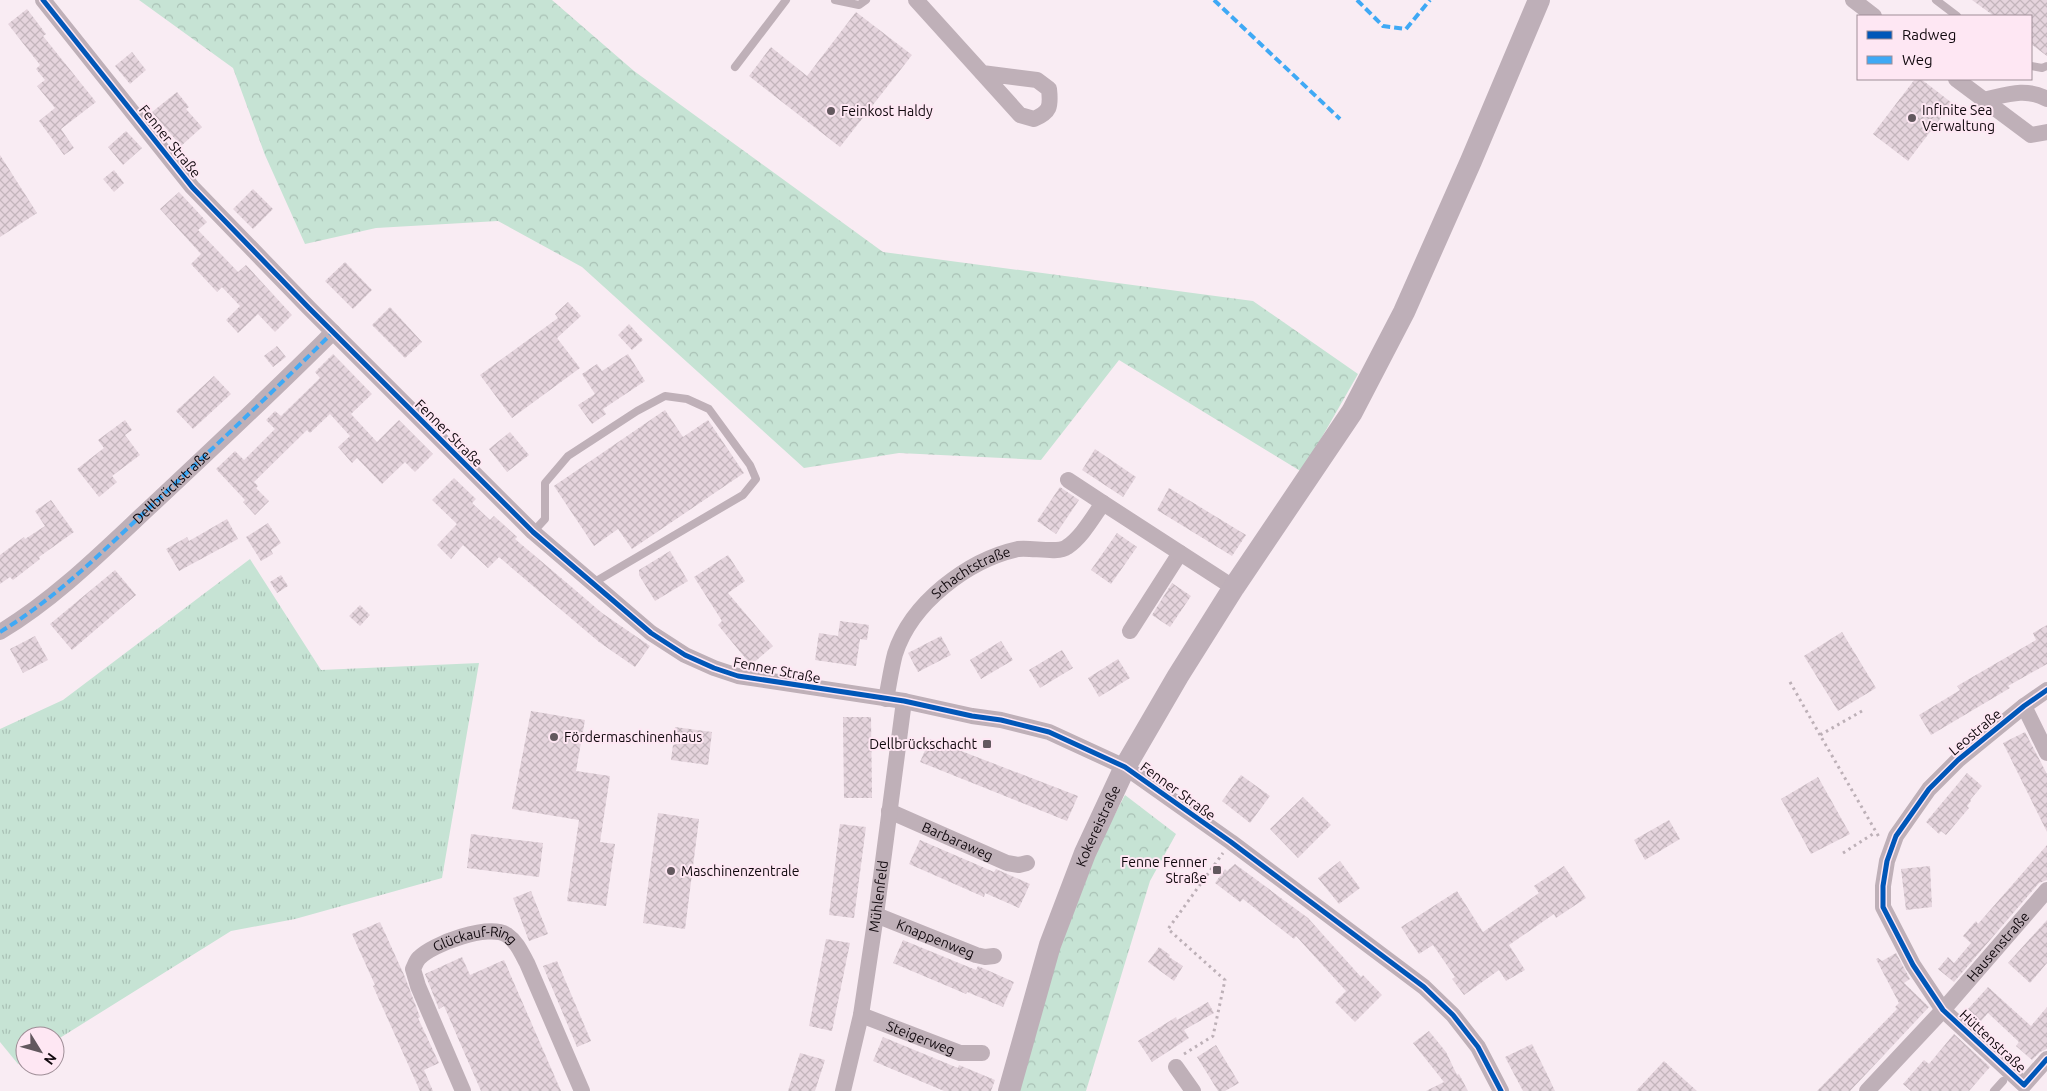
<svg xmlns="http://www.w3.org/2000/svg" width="2047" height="1091" font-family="Ubuntu,sans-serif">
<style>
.grass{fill:url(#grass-tufts)}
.forest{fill:url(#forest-crowns)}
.building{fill:url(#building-cross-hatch)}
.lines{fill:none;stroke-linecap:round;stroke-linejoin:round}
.path{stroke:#bdb0b7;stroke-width:3;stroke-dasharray:2.5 4;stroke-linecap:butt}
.service{stroke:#bfb0b8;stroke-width:8}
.minor{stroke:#bfb0b8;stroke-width:16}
.secondary{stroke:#beafb8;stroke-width:22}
.quiet{stroke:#3fa9f5;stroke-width:4;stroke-dasharray:8 4;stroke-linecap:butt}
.cycleway-casing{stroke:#fee7f3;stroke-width:8}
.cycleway{stroke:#0057b8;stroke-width:5}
.poi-dot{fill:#62585e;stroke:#fee7f3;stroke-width:2}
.labels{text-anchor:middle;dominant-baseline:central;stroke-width:4;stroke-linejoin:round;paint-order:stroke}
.poi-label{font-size:14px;fill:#11090e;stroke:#fee7f3;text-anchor:start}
.street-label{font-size:14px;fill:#11090e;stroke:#fee7f3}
</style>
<defs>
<pattern id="grass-tufts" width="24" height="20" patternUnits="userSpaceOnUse" patternTransform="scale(1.25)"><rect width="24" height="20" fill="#c6e3d4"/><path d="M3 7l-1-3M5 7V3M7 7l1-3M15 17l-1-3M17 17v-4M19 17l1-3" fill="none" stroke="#a9c1b5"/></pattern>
<pattern id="forest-crowns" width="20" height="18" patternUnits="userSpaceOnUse" patternTransform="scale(1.25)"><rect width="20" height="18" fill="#c6e3d4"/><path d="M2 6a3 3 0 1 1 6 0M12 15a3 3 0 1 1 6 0" fill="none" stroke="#a9c1b5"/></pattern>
<pattern id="building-cross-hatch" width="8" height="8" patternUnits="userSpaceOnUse" patternTransform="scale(1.25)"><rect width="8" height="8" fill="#e5d4dd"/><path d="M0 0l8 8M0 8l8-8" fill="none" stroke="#c3b5bc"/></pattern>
</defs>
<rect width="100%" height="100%" fill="#f9ecf3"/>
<path class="grass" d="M 250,559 L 321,670 L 479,663 L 442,878 L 295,919 L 231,931 L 55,1041 L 55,1036 L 25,1036 L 25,1060 L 18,1064 L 0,1042 L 0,729 L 63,700 Z"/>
<path class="forest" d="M 139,0 L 552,0 L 634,71 L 883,252 L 1253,301 L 1358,374 L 1302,472 L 1119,360 L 1041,460 L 899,453 L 804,468 L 582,267 L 498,221 L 376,228 L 305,244 L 265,155 L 233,68 Z
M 1125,795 L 1176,834 L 1150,881 L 1086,1091 L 1017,1091 L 1060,947 L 1094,854 Z"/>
<path class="building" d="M 1972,0 L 2047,0 L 2047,56 L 2031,44 L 2031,16 L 1994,16 Z
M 27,9 L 46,34 L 43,36 L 96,102 L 61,129 L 74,148 L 64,155 L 39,121 L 55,108 L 37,86 L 45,80 L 36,69 L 40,65 L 8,24 Z
M 856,12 L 912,55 L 840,147 L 749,76 L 771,47 L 807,76 Z
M 132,52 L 146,70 L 130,84 L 115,66 Z
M 1915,79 L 1921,79 L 1952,103 L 1908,161 L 1873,134 Z
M 177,92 L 189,107 L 186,109 L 202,127 L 181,146 L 152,112 Z
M 126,131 L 142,148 L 123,165 L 108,147 Z
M 0,155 L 37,213 L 0,237 Z
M 114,170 L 124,183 L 114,192 L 103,179 Z
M 253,189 L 273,209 L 253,229 L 233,209 Z
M 179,192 L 207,222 L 198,230 L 238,272 L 246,265 L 292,315 L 275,332 L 258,314 L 238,333 L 226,320 L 240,306 L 222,287 L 217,292 L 191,264 L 201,254 L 160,209 Z
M 345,262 L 372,290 L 353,309 L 325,281 Z
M 568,302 L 581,316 L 557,338 L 580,368 L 512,418 L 480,375 L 558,318 L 555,314 Z
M 390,307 L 422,342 L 405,358 L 372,325 Z
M 629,324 L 643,340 L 632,350 L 618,335 Z
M 277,346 L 286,357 L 273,367 L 264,356 Z
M 333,354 L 372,394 L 351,414 L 377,442 L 399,420 L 433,454 L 415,472 L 405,462 L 382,484 L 357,458 L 352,463 L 338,447 L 350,436 L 330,414 L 310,433 L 307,430 L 254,482 L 258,486 L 256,488 L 269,501 L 255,515 L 243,502 L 245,500 L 216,469 L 235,451 L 244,460 L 275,429 L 266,420 L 275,411 L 281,416 L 320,378 L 315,372 Z
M 628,354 L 645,381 L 603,409 L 606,414 L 592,424 L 578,405 L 595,394 L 582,374 L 597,364 L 602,371 Z
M 214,376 L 231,394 L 193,429 L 176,411 Z
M 665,410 L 683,437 L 708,420 L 744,473 L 632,549 L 618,529 L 594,546 L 554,486 Z
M 125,420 L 132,430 L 125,435 L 140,455 L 112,476 L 117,482 L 99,497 L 77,469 L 104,448 L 98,440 Z
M 510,432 L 529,455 L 507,472 L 489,449 Z
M 1095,449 L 1136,477 L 1123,497 L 1082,470 Z
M 454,478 L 476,499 L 472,503 L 490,520 L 494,516 L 517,537 L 515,539 L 574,589 L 602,613 L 650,646 L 635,667 L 599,642 L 499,557 L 488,568 L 463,545 L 451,559 L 437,545 L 457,524 L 432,500 Z
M 1060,487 L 1079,500 L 1056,534 L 1037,521 Z
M 1169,488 L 1246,535 L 1232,556 L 1157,510 Z
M 51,500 L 74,532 L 39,557 L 40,559 L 13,580 L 10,577 L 0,584 L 0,555 L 24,537 L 25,539 L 45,526 L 35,511 Z
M 227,519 L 238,539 L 179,571 L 166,549 L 187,537 L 189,541 Z
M 268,523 L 281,543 L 271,550 L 273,554 L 261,561 L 246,537 Z
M 1117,533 L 1137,547 L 1111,584 L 1091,570 Z
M 670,551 L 688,581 L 655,601 L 639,575 L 639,570 Z
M 728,555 L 745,581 L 728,593 L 773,646 L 751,665 L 718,625 L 722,621 L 694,577 Z
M 115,570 L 136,595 L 72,650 L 50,624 Z
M 281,575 L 288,586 L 277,593 L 270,582 Z
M 1172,583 L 1191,596 L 1170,627 L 1152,615 Z
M 360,605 L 370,615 L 360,626 L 349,616 Z
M 840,621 L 869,625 L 867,640 L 860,639 L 856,666 L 815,660 L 819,633 L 838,636 Z
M 2047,625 L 2047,664 L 2008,686 L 2010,688 L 1931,735 L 1919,715 L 1960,690 L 1957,686 L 2036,640 L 2033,633 Z
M 1842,632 L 1876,688 L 1838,711 L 1804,656 Z
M 35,636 L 48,660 L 23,673 L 10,649 Z
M 941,636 L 951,655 L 918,672 L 908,653 Z
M 1001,641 L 1013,660 L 981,679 L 970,660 Z
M 1062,650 L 1073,668 L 1040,688 L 1029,670 Z
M 1118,659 L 1130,678 L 1099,697 L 1088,678 Z
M 531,711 L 585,720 L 576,771 L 610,776 L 600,842 L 615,844 L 606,906 L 567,901 L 579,820 L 512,809 Z
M 843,717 L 871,717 L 872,798 L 844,798 Z
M 675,727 L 712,732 L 708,765 L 671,760 L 673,745 L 682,743 L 674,739 Z
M 2025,732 L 2047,774 L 2047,832 L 2003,743 Z
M 930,739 L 1078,796 L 1067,821 L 920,762 Z
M 1967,773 L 1982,786 L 1970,800 L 1971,801 L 1967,806 L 1969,808 L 1946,835 L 1941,831 L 1939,834 L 1926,822 Z
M 1241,775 L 1270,796 L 1250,823 L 1222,801 Z
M 1818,777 L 1850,834 L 1811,854 L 1781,799 Z
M 1303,797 L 1331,825 L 1298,858 L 1270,829 Z
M 658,813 L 699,819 L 685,929 L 643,923 Z
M 1669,820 L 1680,839 L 1645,860 L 1634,840 Z
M 840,824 L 866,827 L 854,918 L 829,915 Z
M 471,834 L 543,843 L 539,877 L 467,868 Z
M 920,840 L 994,872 L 996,869 L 1030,884 L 1019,908 L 985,893 L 984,897 L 909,864 Z
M 2047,845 L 2047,880 L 2039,883 L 1954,982 L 1938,969 L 1948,957 L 1954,963 L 1971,943 L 1963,936 L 1976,921 L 1978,924 Z
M 1340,861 L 1360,888 L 1339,904 L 1318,878 Z
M 1235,864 L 1308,918 L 1361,977 L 1363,975 L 1382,995 L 1355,1022 L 1335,1002 L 1346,991 L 1296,936 L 1294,939 L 1243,899 L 1240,902 L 1215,883 L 1225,869 L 1227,871 Z
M 1564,866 L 1586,898 L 1556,918 L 1554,914 L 1509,945 L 1525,970 L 1506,981 L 1499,970 L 1464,995 L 1452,979 L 1455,977 L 1433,945 L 1419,954 L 1401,927 L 1457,891 L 1483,932 L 1539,893 L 1534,886 Z
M 1930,866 L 1932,907 L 1906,910 L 1901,869 Z
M 531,891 L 548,934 L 529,941 L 513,898 Z
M 2047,920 L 2047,963 L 2030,983 L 2008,963 Z
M 380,922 L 405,977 L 420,1017 L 418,1018 L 439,1063 L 424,1070 L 433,1091 L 420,1091 L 373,986 L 375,985 L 352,934 Z
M 826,939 L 850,943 L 832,1031 L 809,1026 Z
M 903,940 L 976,970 L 978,966 L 1014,982 L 1003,1007 L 967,992 L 966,994 L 893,963 Z
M 1159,947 L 1170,955 L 1169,957 L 1183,966 L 1174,981 L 1148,962 Z
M 1896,953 L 1910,979 L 1904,983 L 1929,1007 L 1850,1091 L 1817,1091 L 1897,1009 L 1895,1007 L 1899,1003 L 1876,959 L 1878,958 L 1882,961 Z
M 462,957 L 470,975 L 504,960 L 561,1091 L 481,1091 L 444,1006 L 439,1009 L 425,974 Z
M 557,961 L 591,1041 L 577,1047 L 543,966 Z
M 1988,987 L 2031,1026 L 2047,1007 L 2047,1049 L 2040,1052 L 2032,1060 L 2016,1046 L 2019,1042 L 1988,1013 L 1981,1021 L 1968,1009 Z
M 1208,1002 L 1214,1013 L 1184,1030 L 1189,1038 L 1152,1062 L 1138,1041 L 1176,1017 L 1177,1020 Z
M 1429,1031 L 1446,1052 L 1457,1075 L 1459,1074 L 1468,1091 L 1426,1091 L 1444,1082 L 1413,1043 Z
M 1954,1034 L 1990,1067 L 1969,1091 L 1911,1091 L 1903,1084 L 1924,1060 L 1929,1064 Z
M 883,1037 L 958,1068 L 959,1065 L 995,1080 L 991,1091 L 944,1091 L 873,1061 Z
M 1532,1044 L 1546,1072 L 1555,1091 L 1523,1091 L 1505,1057 Z
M 1216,1045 L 1239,1083 L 1225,1091 L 1218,1091 L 1197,1057 Z
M 800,1053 L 825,1060 L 815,1091 L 788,1091 Z
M 1664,1061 L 1677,1073 L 1697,1091 L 1636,1091 Z"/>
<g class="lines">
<path class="path" d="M 1790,682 L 1820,735
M 1862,711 L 1820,735 L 1879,837
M 1843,853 L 1876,832
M 1184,1054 L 1213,1036 L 1225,980 L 1168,929 L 1223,853"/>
<path class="service" d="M 835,0 L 859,5 L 866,0
M 1936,0 L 1957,16
M 2031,66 L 2042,68 L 2047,66
M 735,67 L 786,0
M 533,532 L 545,519 L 545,483 L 568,456 L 637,411 L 665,396 L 687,399 L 709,409 L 750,465 L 756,479 L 743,495 L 593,583
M 1994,1091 L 2003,1081"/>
<g class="minor">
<path d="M 43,0 L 192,187 L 309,308 L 533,532 L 651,633 L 685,655 L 714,668 L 738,676 L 904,701 L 972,716 L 1001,720 L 1049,732 L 1125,767 L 1231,842 L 1424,987 L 1453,1015 L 1478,1047 L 1501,1091"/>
<path d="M 916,0 L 1020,115 L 1034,119 C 1050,112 1051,107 1049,89 L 1037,80 L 982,73"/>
<path d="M 1853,0 L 1874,16"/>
<path d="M 1956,79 L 2031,135 L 2047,132"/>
<path d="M 1983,100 C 2006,95 2025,87 2047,99"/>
<path d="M 1068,480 L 1103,503"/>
<path d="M 1130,631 L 1180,553"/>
<path id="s1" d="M 0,632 C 55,599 102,552 149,508 C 211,450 273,392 333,332"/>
<path d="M 2047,690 L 2024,706 L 1958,760 L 1929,789 L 1896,836 L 1887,861 L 1883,886 L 1883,907 L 1913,965 L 1943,1010 L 2024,1085 L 2047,1059"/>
<path id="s2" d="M 886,699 C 889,685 891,669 895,654 C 911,603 968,560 1018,549 C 1031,547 1058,554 1067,547 C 1082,537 1093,517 1103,503 L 1225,582"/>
<path d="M 2024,706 L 2047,753"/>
<path id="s3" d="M 889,811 L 1007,863 L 1019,865 L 1027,863"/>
<path id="s4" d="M 876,915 L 976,955 L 985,957 L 994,956"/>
<path id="s5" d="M 861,1015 L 960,1053 L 982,1053"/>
<path d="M 1176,1067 L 1193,1091"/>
<path id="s6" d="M 463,1091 L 418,986 L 413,969 C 415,965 416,961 419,958 C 432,944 489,923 507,935 C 517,942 521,952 527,963 L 582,1091"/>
<path id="s7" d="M 843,1091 L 861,1015 L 876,915 L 904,701"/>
<path id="s8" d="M 1867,1091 L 1943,1010 L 2047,890"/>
</g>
<path class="secondary" id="s9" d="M 1009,1091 L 1050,945 L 1085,853 L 1125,767 L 1178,676 L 1234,587 L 1352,412 L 1404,312 L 1471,161 L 1539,0"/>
<path class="quiet" d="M 1214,0 L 1340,119
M 1357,0 L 1383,26 L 1406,29 L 1430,0
M 0,632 C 55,599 102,552 149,508 C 211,450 273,392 333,332"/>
<defs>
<path id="cycleway" d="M 43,0 L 192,187 L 309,308 L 533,532 L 651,633 L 685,655 L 714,668 L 738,676 L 904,701 L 972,716 L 1001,720 L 1049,732 L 1125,767 L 1231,842 L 1424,987 L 1453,1015 L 1478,1047 L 1501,1091
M 2047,690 L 2024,706 L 1958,760 L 1929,789 L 1896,836 L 1887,861 L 1883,886 L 1883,907 L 1913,965 L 1943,1010 L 2024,1085 L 2047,1059"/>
</defs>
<use href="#cycleway" class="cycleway-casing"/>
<use href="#cycleway" class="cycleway"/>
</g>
<g class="poi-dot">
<circle cx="831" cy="111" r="5"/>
<circle cx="1912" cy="118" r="5"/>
<circle cx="554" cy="737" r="5"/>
<rect x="982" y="739" width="10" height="10" rx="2.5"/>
<rect x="1212" y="865" width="10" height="10" rx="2.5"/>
<circle cx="671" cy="871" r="5"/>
</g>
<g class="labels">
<g class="poi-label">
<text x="1922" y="110">Infinite Sea<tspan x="1922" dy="16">Verwaltung</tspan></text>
<text x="841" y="111">Feinkost Haldy</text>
<text x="564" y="737">Fördermaschinenhaus</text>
<text x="977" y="744" text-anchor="end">Dellbrückschacht</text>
<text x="1207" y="862" text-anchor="end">Fenne Fenner<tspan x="1207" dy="16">Straße</tspan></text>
<text x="681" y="871">Maschinenzentrale</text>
</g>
<g class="street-label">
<text transform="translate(170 141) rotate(51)">Fenner Straße</text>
<text transform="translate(449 433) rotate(45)">Fenner Straße</text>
<text stroke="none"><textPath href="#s1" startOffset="225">Dellbrückstraße</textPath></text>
<text stroke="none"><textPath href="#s2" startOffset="161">Schachtstraße</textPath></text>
<text transform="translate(777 670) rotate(11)">Fenner Straße</text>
<text transform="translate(1975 732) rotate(-40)">Leostraße</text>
<text transform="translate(1178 791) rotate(36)">Fenner Straße</text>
<text stroke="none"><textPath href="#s9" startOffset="280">Kokereistraße</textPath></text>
<text stroke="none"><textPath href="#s3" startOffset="75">Barbaraweg</textPath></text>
<text stroke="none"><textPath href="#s7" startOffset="198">Mühlenfeld</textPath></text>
<text stroke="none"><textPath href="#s4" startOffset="64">Knappenweg</textPath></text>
<text stroke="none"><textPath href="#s8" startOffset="195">Hausenstraße</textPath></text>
<text stroke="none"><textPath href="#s6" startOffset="206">Glückauf-Ring</textPath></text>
<text stroke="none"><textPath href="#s5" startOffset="64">Steigerweg</textPath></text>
<text transform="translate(1993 1041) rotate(43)">Hüttenstraße</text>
</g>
</g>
<rect x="1857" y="15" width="175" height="65" fill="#fee7f3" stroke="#9f8e97"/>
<rect x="1867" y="31" width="25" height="8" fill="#0057b8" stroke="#9f8e97"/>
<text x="1902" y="40" font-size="15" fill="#11090e">Radweg</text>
<rect x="1867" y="56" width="25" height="8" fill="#3fa9f5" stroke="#9f8e97"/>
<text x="1902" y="65" font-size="15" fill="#11090e">Weg</text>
<g transform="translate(40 1051) rotate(127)"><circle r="24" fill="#fee7f3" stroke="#9f8e97"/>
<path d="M0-4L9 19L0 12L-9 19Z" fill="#62585e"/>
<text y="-8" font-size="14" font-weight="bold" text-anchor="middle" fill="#11090e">N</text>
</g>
</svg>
